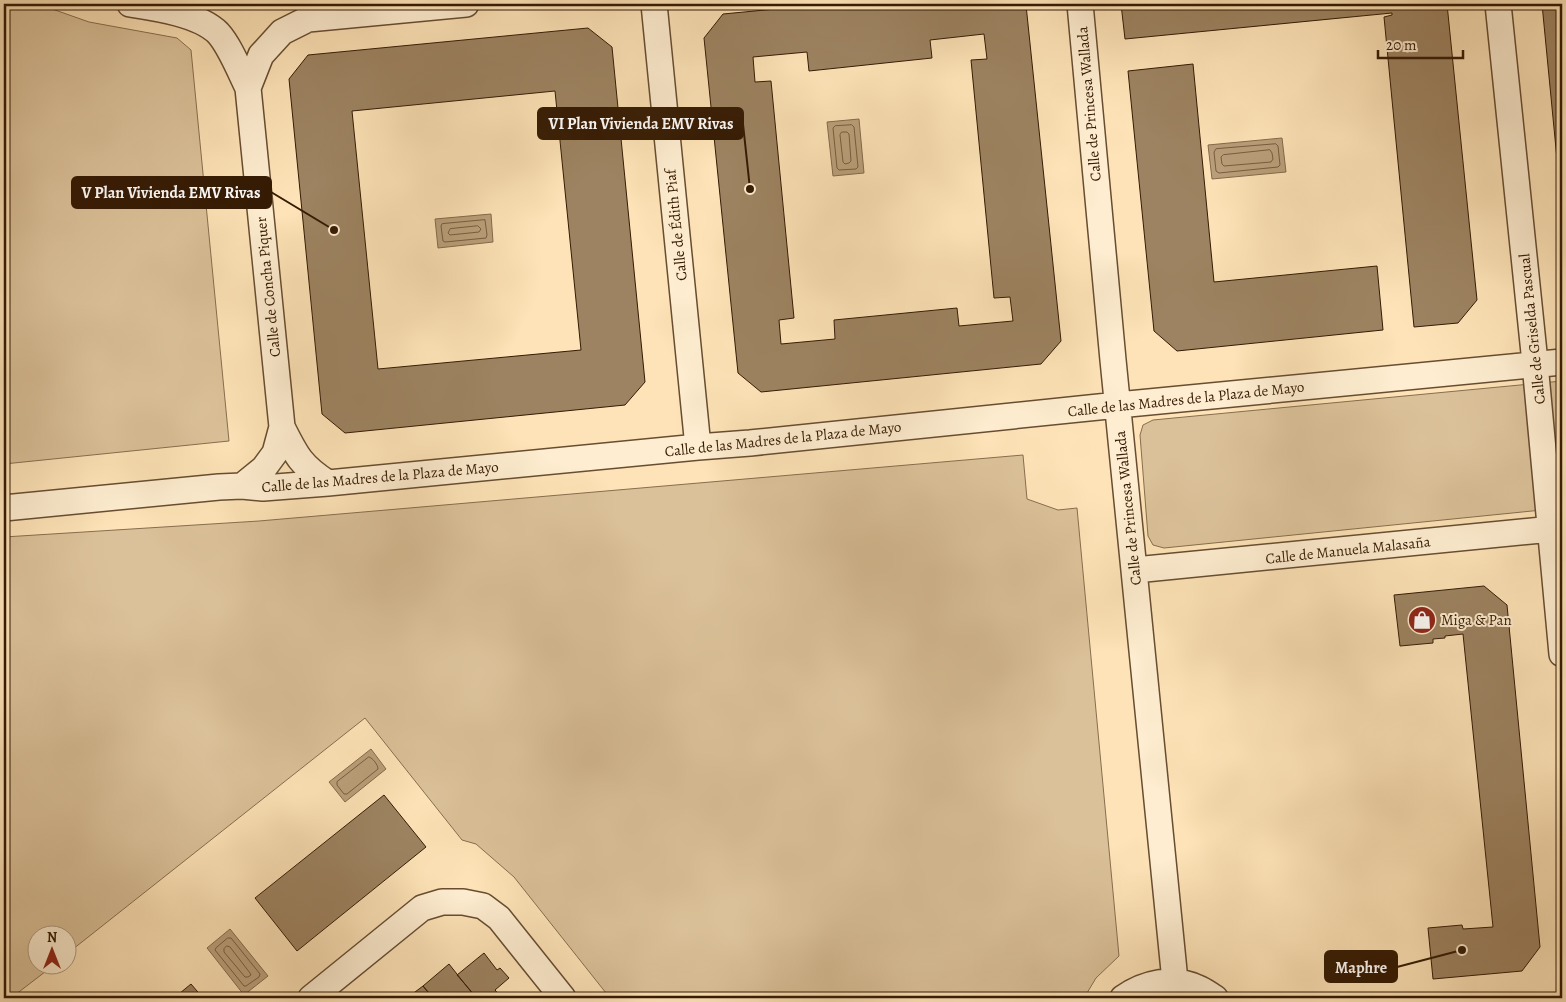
<svg xmlns="http://www.w3.org/2000/svg" width="1566" height="1002" font-family="Alegreya,serif">
<style>
.green{fill:#dbc199;stroke:#886e4e}
.water{fill:#b99f7a;stroke:#846a4b}
.lines{fill:none;stroke-linecap:round;stroke-linejoin:round}
.shore{stroke:#775d3f;stroke-width:1}
.building{fill:#9d8361;stroke:#351b04;fill-rule:evenodd}
.street-casing{stroke:#674d31;stroke-width:28}
.street{stroke:#feedd0;stroke-width:25}
.labels{text-anchor:middle;dominant-baseline:central;stroke-width:4;stroke-linejoin:round;paint-order:stroke}
.street-label{font-size:15px;fill:#351b04;stroke:#feedd0}
.poi-label{font-size:15px;fill:#351b04;stroke:#feedd0;text-anchor:start}
.leader{fill:none;stroke:#351b04;stroke-width:2}
.callout-dot{fill:#351b04;stroke:#feedd0;stroke-width:2}
.callout{fill:#351b04;stroke:#351b04;stroke-width:2}
.callout-label{font-size:16px;text-anchor:middle;font-weight:bold;fill:#fff}
</style>
<rect width="100%" height="100%" fill="#fde3b7"/>
<filter id="stains"><feTurbulence type="fractalNoise" baseFrequency=".004" numOctaves="4"/><feColorMatrix values="0 0 0 0 .2 0 0 0 0 .09 0 0 0 0 .02 0 0 0 .5 -.17"/></filter>
<radialGradient id="worn" r=".72"><stop offset=".6" stop-color="#630" stop-opacity="0"/><stop offset="1" stop-color="#630" stop-opacity=".3"/></radialGradient>
<path class="green" d="M 4,4 L 38,4 L 89,22 L 177,38 L 191,50 L 229,441 L 4,464 Z
M 1562,381 L 1562,508 L 1164,548 L 1153,545 L 1148,536 L 1140,435 L 1143,425 L 1153,420 Z
M 1023,455 L 1027,499 L 1058,510 L 1077,508 L 1119,956 L 1096,978 L 1084,998 L 610,998 L 514,877 L 476,844 L 462,840 L 365,718 L 68,953 L 68,934 L 38,934 L 38,964 L 54,965 L 11,998 L 4,998 L 4,537 L 259,521 Z"/>
<path class="water" d="M 859,119 L 864,173 L 833,176 L 827,122 Z
M 1282,138 L 1286,172 L 1212,179 L 1208,145 Z
M 491,214 L 493,242 L 438,248 L 435,219 Z
M 371,749 L 386,769 L 345,802 L 329,782 Z
M 230,929 L 268,976 L 244,995 L 207,948 Z"/>
<g class="lines">
<path class="shore" d="M 852,125 L 854,127 L 858,167 L 856,169 L 839,170 L 837,168 L 833,128 L 835,126 Z
M 842,132 L 847,132 L 849,134 L 851,161 L 849,163 L 845,164 L 843,162 L 840,135 Z
M 1276,144 L 1278,146 L 1280,165 L 1278,167 L 1219,173 L 1216,171 L 1214,152 L 1216,149 Z
M 1270,150 L 1272,153 L 1273,159 L 1271,162 L 1224,166 L 1222,164 L 1221,157 L 1223,155 Z
M 485,220 L 487,235 L 486,238 L 445,242 L 443,241 L 441,226 L 442,224 Z
M 478,226 L 481,229 L 479,232 L 450,235 L 448,233 L 450,229 Z
M 369,757 C 373,758 378,765 378,769 L 347,794 L 344,794 L 337,785 L 337,782 Z
M 228,938 L 231,938 L 260,974 L 259,977 L 246,986 L 244,986 L 215,950 L 216,948 Z
M 227,946 L 230,947 L 250,973 L 251,975 L 248,977 L 245,977 L 224,952 L 224,949 Z"/>
</g>
<path class="building" d="M 828,4 L 1024,4 L 1026,5 L 1061,341 L 1041,364 L 761,392 L 738,373 L 704,38 L 723,14 ZM 984,34 L 987,59 L 971,60 L 994,298 L 1010,297 L 1013,321 L 959,326 L 957,308 L 834,320 L 835,339 L 781,344 L 779,320 L 794,318 L 771,81 L 755,82 L 753,57 L 807,52 L 809,71 L 932,58 L 930,40 Z
M 1121,4 L 1447,4 L 1477,300 L 1458,323 L 1414,327 L 1384,17 L 1392,15 L 1392,13 L 1125,39 Z
M 1542,4 L 1562,4 L 1562,211 Z
M 588,28 L 612,47 L 645,382 L 625,405 L 345,433 L 322,414 L 289,79 L 308,55 ZM 555,91 L 581,350 L 378,369 L 352,111 Z
M 1193,64 L 1214,282 L 1377,266 L 1383,330 L 1177,351 L 1154,331 L 1128,71 Z
M 1484,586 L 1507,605 L 1540,947 L 1522,971 L 1433,979 L 1428,928 L 1462,925 L 1463,929 L 1493,927 L 1463,634 L 1445,636 L 1445,638 L 1433,639 L 1433,643 L 1400,646 L 1394,595 Z
M 384,795 L 426,847 L 297,951 L 255,898 Z
M 484,953 L 497,970 L 500,968 L 509,978 L 495,990 L 501,997 L 500,998 L 477,998 L 457,975 Z
M 449,964 L 472,993 L 465,998 L 433,998 L 423,986 Z
M 191,984 L 203,998 L 174,998 Z
M 423,986 L 433,998 L 407,998 Z"/>
<g class="lines">
<defs>
<path id="street" d="M 130,4 C 156,8 199,14 218,33 C 230,46 240,72 248,88 L 282,427 L 275,453 L 264,468 L 242,486
M 654,4 L 698,447
M 1080,4 L 1113,360 L 1175,981
M 1498,4 L 1534,353 L 1562,654
M 248,88 L 261,55 L 282,32 L 308,19 L 466,4
M 282,427 C 296,455 301,466 328,483
M 4,508 L 219,487 L 242,486 L 263,488 L 328,483 L 698,447 L 750,443 L 1118,405 L 1562,362
M 1135,570 L 1562,528
M 311,998 L 422,908 L 442,902 L 463,902 L 483,906 L 499,918 L 563,998
M 1123,998 C 1144,983 1173,976 1198,988 C 1204,990 1210,995 1215,998"/>
</defs>
<use href="#street" class="street-casing"/>
<use href="#street" class="street"/>
</g>
<defs>
<symbol id="shop-disc" viewBox="-11 -11 22 22"><circle r="9.5" fill="#8f2418" stroke="#feedd0"/><path d="M-5-2.5h2.3a2.7 3.5 0 0 1 5.4 0H5L5.5 6h-11ZM-1.5-2.5h3a1.5 2.3 0 0 0-3 0Z" fill="#fff"/></symbol>
</defs>
<g fill-rule="evenodd">
<use href="#shop-disc" x="1406" y="604" width="32" height="32"/>
</g>
<g class="labels">
<g class="street-label">
<text transform="translate(1089 104) rotate(-95)">Calle de Princesa Wallada</text>
<text transform="translate(676 225) rotate(-96)">Calle de Édith Piaf</text>
<text transform="translate(268 287) rotate(-96)">Calle de Concha Piquer</text>
<text transform="translate(1532 329) rotate(-96)">Calle de Griselda Pascual</text>
<text transform="translate(1186 399) rotate(-6)">Calle de las Madres de la Plaza de Mayo</text>
<text transform="translate(783 439) rotate(-6)">Calle de las Madres de la Plaza de Mayo</text>
<text transform="translate(380 477) rotate(-5)">Calle de las Madres de la Plaza de Mayo</text>
<text transform="translate(1128 508) rotate(-96)">Calle de Princesa Wallada</text>
<text transform="translate(1348 550) rotate(-6)">Calle de Manuela Malasaña</text>
</g>
<g class="poi-label">
<text x="1441" y="620">Miga &amp; Pan</text>
</g>
</g>
<path class="leader" d="M750 189L743 124M334 230L271 192M1462 950L1397 967"/>
<g class="callout-dot">
<circle cx="750" cy="189" r="5"/>
<circle cx="334" cy="230" r="5"/>
<circle cx="1462" cy="950" r="5"/>
</g>
<g class="callout">
<rect x="538" y="108" width="205" height="31" rx="5"/>
<rect x="72" y="177" width="199" height="31" rx="5"/>
<rect x="1325" y="951" width="72" height="31" rx="5"/>
</g>
<g class="callout-label">
<text x="641" y="129">VI Plan Vivienda EMV Rivas</text>
<text x="171" y="198">V Plan Vivienda EMV Rivas</text>
<text x="1361" y="973">Maphre</text>
</g>
<rect width="1566" height="1002" fill="none" stroke="#fde3b7" stroke-width="20"/>
<rect x="5" y="5" width="1556" height="992" fill="none" stroke="#351b04" stroke-width="2.5"/>
<rect x="10" y="10" width="1546" height="982" fill="none" stroke="#351b04"/>
<g transform="translate(52 950)"><circle r="24" fill="#feedd0" stroke="#ae997e"/>
<path d="M0-4L9 19L0 12L-9 19Z" fill="#8f2418"/>
<text y="-8" font-size="14" font-weight="bold" text-anchor="middle" fill="#351b04">N</text>
</g>
<path d="M1378 50v8h85v-8" fill="none" stroke="#351b04" stroke-width="2.5"/>
<text x="1386" y="50" font-size="15" fill="#351b04" stroke="#feedd0" stroke-width="4" paint-order="stroke">20 m</text>
<rect width="100%" height="100%" filter="url(#stains)"/>
<rect width="100%" height="100%" fill="url(#worn)"/>
</svg>
